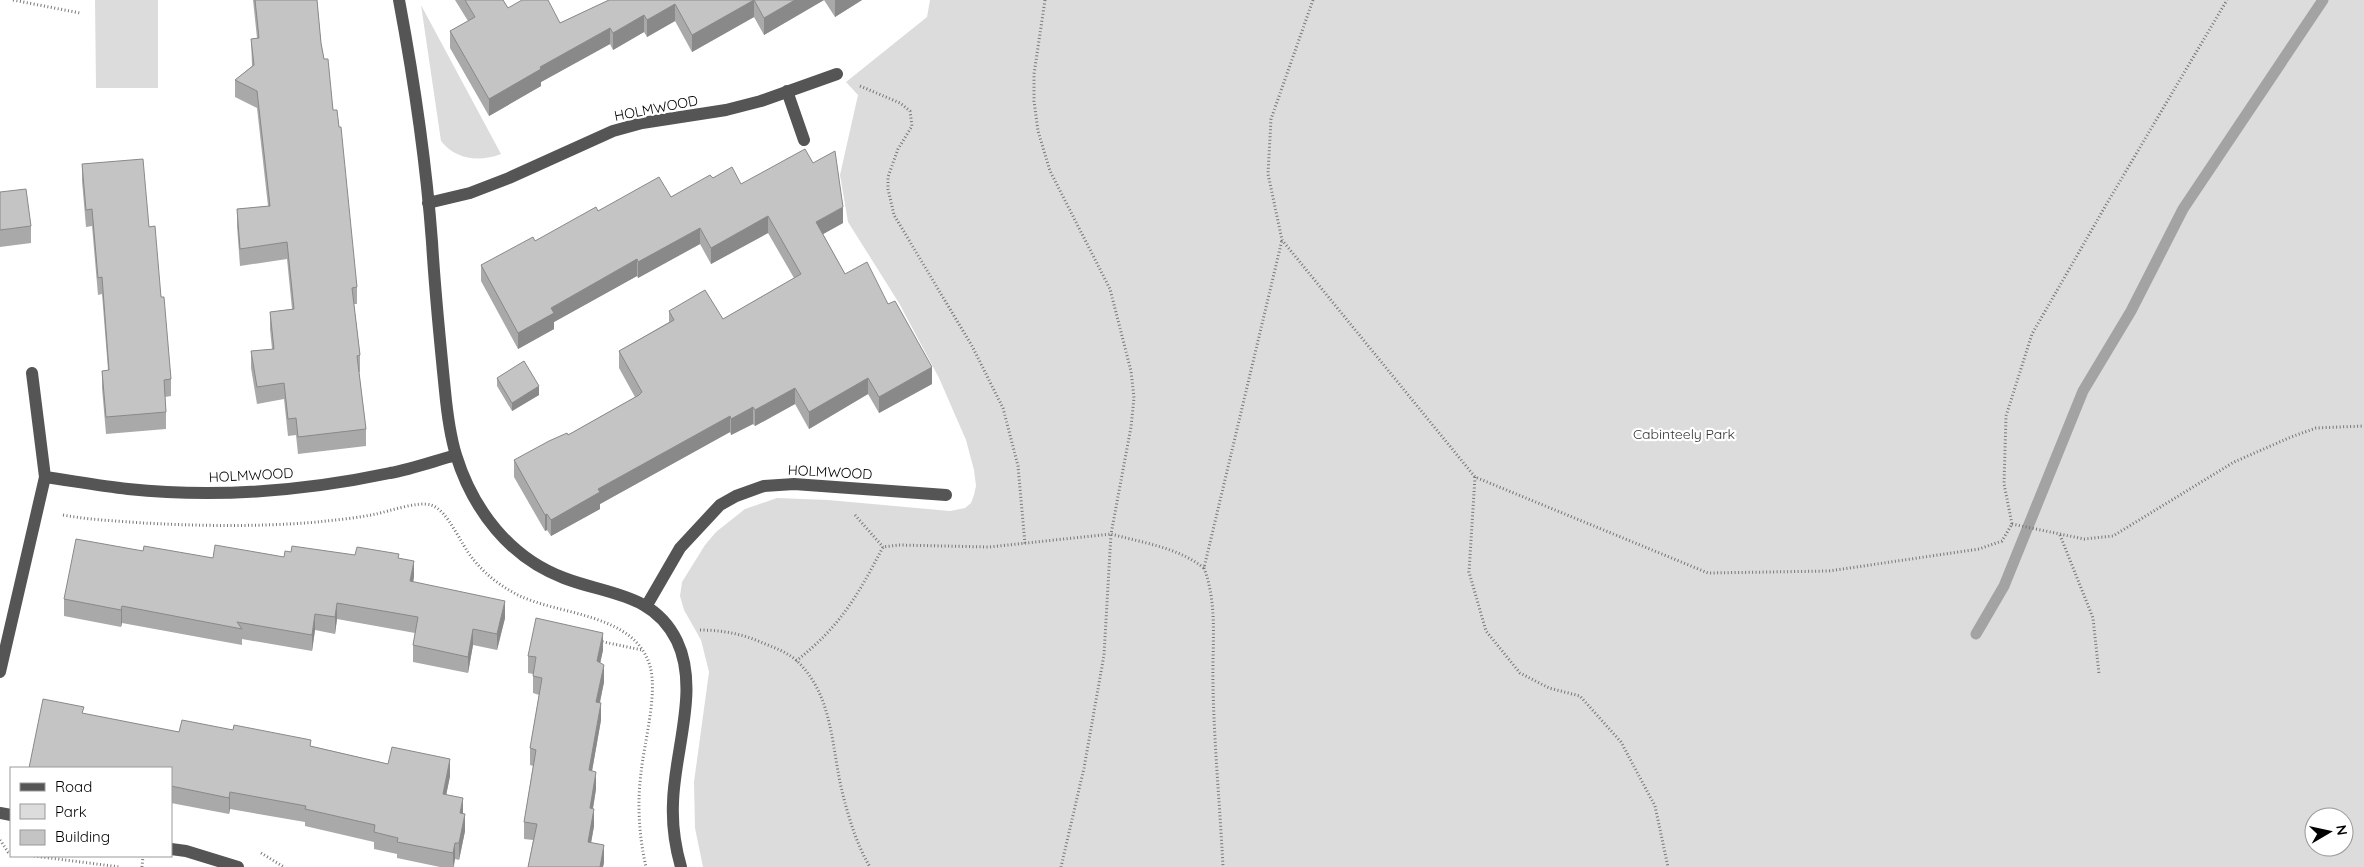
<svg xmlns="http://www.w3.org/2000/svg" width="2364" height="867" font-family="Quicksand,sans-serif">
<style>
.green{fill:#dcdcdc;fill-rule:evenodd}
.lines{fill:none;stroke-linecap:round;stroke-linejoin:round}
.stream{stroke:#a3a3a3;stroke-width:11}
.path{stroke:#777;stroke-width:3;stroke-dasharray:1 2.5;stroke-linecap:butt}
.minor{stroke:#555;stroke-width:12}
.wall{fill:#a9a9a9}
.shaded-wall{fill:#898989}
.building{fill:#c4c4c4;stroke:#898989}
.labels{text-anchor:middle;dominant-baseline:central;stroke-width:4.5;stroke-linejoin:round;paint-order:stroke}
.street-label{font-size:14px;fill:#000;stroke:#fff}
.park-label{font-size:14px;fill:#333;stroke:#fff}
</style>
<rect width="100%" height="100%" fill="#fff"/>
<path class="green" d="M 95,0 L 158,0 L 158,88 L 96,88 Z
M 930,0 L 2364,0 L 2364,867 L 703,867 L 695,828 L 694,782 L 709,672 L 701,640 L 684,610 L 680,596 L 682,582 L 705,545 L 716,532 L 745,509 L 777,498 L 828,500 L 950,511 L 965,508 L 971,503 L 974,495 L 976,486 L 974,470 L 966,440 L 939,378 L 899,303 L 848,222 L 840,175 L 858,95 L 846,82 L 927,17 ZM 2314,817 L 2344,817 L 2344,847 L 2314,847 Z
M 421,5 L 501,154 C 480,162 456,160 441,141 Z"/>
<g class="lines">
<path class="stream" d="M 1976,634 L 2004,586 L 2083,391 L 2131,311 L 2183,209 L 2323,0"/>
<path class="path" d="M 13,0 L 80,13
M 1045,0 L 1034,74 L 1034,101 L 1038,131 L 1050,171 L 1110,289 L 1131,371 L 1134,398 L 1131,427 L 1111,534 C 1143,543 1177,547 1204,568 L 1282,240
M 1313,0 L 1271,119 L 1268,174 L 1282,240 L 1475,477 L 1708,573 L 1829,571 L 1979,549 L 2002,541 L 2012,524 L 2004,484 L 2006,416 L 2032,334 L 2106,205 L 2227,0
M 860,86 L 900,103 L 910,111 L 912,126 L 898,149 L 888,177 L 888,189 L 894,215 L 972,346 L 1003,408 L 1018,466 L 1025,544
M 1475,477 L 1469,572 L 1486,631 L 1520,673 L 1549,688 L 1580,696 L 1621,742 L 1655,806 L 1668,867
M 63,515 C 90,520 117,521 144,523 C 202,526 259,527 317,522 C 336,520 357,518 376,514 C 390,511 418,501 431,505 C 448,510 461,545 473,559 C 485,574 499,585 516,594 C 558,616 634,612 650,666 C 658,694 644,743 641,773 C 637,804 639,836 646,867
M 855,515 L 883,547
M 2012,524 L 2084,539 L 2113,536 L 2234,462 L 2291,437 L 2316,428 L 2364,426
M 2060,535 L 2093,618 L 2099,674
M 1204,568 C 1218,605 1212,645 1213,684 C 1214,745 1220,806 1223,867
M 700,630 C 722,630 743,634 763,643 C 775,648 787,652 797,661 C 835,697 831,752 844,799 C 850,822 858,847 870,867
M 599,641 L 642,650
M 796,661 C 840,627 858,595 883,547 L 899,545 L 989,547 L 1111,534 L 1104,655 L 1084,768 L 1061,867
M 0,840 L 8,852 L 11,853
M 261,853 L 284,867
M 34,856 L 120,867
M 142,867 L 143,856"/>
<path class="minor" d="M 399,0 C 414,80 426,161 432,242 C 435,292 440,342 445,391 C 447,412 450,435 456,455 C 473,510 510,558 564,578 C 608,595 654,593 677,641 C 700,689 674,752 673,803 C 672,825 675,846 681,867
M 787,91 L 804,140
M 428,203 L 470,193 L 509,178 L 613,131 L 642,123 L 726,110 L 761,101 L 837,74
M 45,477 C 73,481 100,486 128,489 C 214,498 305,491 390,473 C 412,469 434,461 456,455
M 647,605 L 680,548 L 720,505 L 736,496 L 764,486 L 794,484 L 946,495
M 0,672 L 45,477 L 32,373
M 0,813 L 11,815
M 171,849 L 186,851 L 238,867"/>
</g>
<path class="wall" d="M 253,0 L 317,0 L 321,43 L 333,110 L 357,287 L 357,304 L 354,304 L 360,355 L 360,372 L 359,372 L 366,429 L 366,446 L 298,454 L 296,435 L 288,436 L 284,399 L 257,404 L 251,368 L 251,351 L 272,349 L 270,329 L 270,312 L 292,309 L 287,259 L 240,266 L 237,226 L 237,209 L 268,206 L 257,108 L 235,97 L 235,80 L 252,66 L 251,39 L 257,38 Z
M 455,0 L 503,0 L 508,8 L 560,23 L 609,0 L 824,0 L 764,35 L 754,17 L 692,52 L 675,21 L 647,37 L 644,32 L 613,50 L 610,44 L 541,82 L 541,86 L 489,116 L 450,48 L 450,31 L 468,21 Z
M 824,0 L 862,0 L 835,17 Z
M 82,164 L 149,227 L 161,297 L 171,379 L 171,396 L 165,397 L 166,412 L 166,429 L 106,434 L 102,388 L 102,371 L 108,370 L 102,294 L 98,295 L 92,226 L 86,227 L 82,181 Z
M 713,178 L 741,184 L 843,223 L 823,234 L 845,274 L 888,304 L 932,384 L 879,413 L 868,394 L 809,429 L 795,404 L 755,426 L 753,424 L 731,435 L 730,432 L 600,504 L 600,509 L 551,536 L 547,530 L 545,531 L 514,477 L 514,460 L 568,435 L 635,397 L 619,368 L 619,351 L 669,322 L 669,311 L 723,319 L 794,278 L 768,233 L 711,264 L 700,244 L 638,278 L 637,276 L 554,322 L 554,329 L 518,349 L 481,281 L 481,265 L 535,241 L 598,211 L 671,197 Z
M 0,192 L 31,226 L 31,243 L 0,247 Z
M 497,378 L 539,395 L 512,411 L 497,386 Z
M 143,551 L 213,558 L 284,557 L 291,552 L 399,558 L 414,577 L 413,582 L 505,618 L 497,650 L 473,645 L 468,673 L 413,662 L 413,645 L 415,633 L 337,619 L 335,634 L 315,630 L 312,651 L 242,639 L 242,645 L 122,623 L 121,627 L 64,616 L 64,599 Z
M 603,650 L 600,663 L 604,682 L 600,703 L 601,720 L 592,771 L 596,789 L 593,809 L 594,826 L 591,843 L 604,862 L 603,867 L 528,867 L 533,840 L 524,839 L 524,822 L 533,766 L 530,765 L 530,748 L 539,695 L 533,693 L 533,674 L 528,673 L 528,656 Z
M 84,714 L 179,732 L 311,746 L 388,764 L 450,776 L 446,795 L 463,813 L 465,831 L 459,860 L 455,859 L 454,867 L 440,867 L 397,858 L 397,854 L 374,849 L 374,842 L 305,826 L 305,822 L 230,809 L 229,814 L 171,803 L 171,768 Z"/>
<path class="shaded-wall" d="M 754,0 L 754,17 L 692,52 L 692,35 Z
M 795,0 L 824,0 L 764,35 L 764,18 Z
M 835,0 L 862,0 L 835,17 Z
M 675,4 L 675,21 L 647,37 L 647,20 Z
M 644,15 L 644,32 L 613,50 L 613,33 Z
M 610,28 L 610,44 L 541,82 L 541,86 L 489,116 L 489,99 L 540,67 Z
M 843,207 L 843,223 L 816,238 L 816,222 Z
M 768,216 L 768,233 L 711,264 L 711,248 Z
M 700,228 L 700,244 L 638,278 L 638,262 Z
M 637,259 L 637,276 L 554,322 L 554,329 L 518,349 L 518,333 L 551,308 Z
M 932,367 L 932,384 L 879,413 L 879,397 Z
M 868,378 L 868,394 L 809,429 L 809,412 Z
M 539,386 L 539,395 L 512,411 L 512,403 Z
M 795,388 L 795,404 L 755,426 L 755,410 Z
M 753,407 L 753,424 L 731,435 L 731,419 Z
M 730,416 L 730,432 L 600,504 L 600,509 L 551,536 L 551,520 L 598,489 Z
M 547,514 L 547,530 L 545,531 L 545,515 Z
M 414,561 L 414,577 L 410,598 L 410,581 Z
M 505,601 L 505,618 L 497,650 L 497,634 Z
M 337,603 L 337,619 L 335,634 L 335,617 Z
M 122,606 L 122,623 L 121,627 L 121,610 Z
M 315,614 L 315,630 L 312,651 L 312,635 Z
M 473,629 L 473,645 L 468,673 L 468,657 Z
M 603,633 L 603,650 L 597,678 L 597,661 Z
M 604,665 L 604,682 L 596,719 L 596,702 Z
M 601,703 L 601,720 L 589,788 L 589,770 Z
M 450,759 L 450,776 L 443,811 L 443,794 Z
M 596,772 L 596,789 L 590,825 L 590,808 Z
M 230,792 L 230,809 L 229,814 L 229,798 Z
M 463,798 L 463,815 L 460,813 Z
M 594,809 L 594,826 L 588,859 L 588,842 Z
M 465,814 L 465,831 L 459,860 L 459,843 Z
M 455,843 L 455,859 L 453,867 L 453,853 Z
M 604,845 L 604,862 L 603,867 L 600,867 Z"/>
<path class="building" d="M 255,0 L 317,0 L 321,43 L 324,59 L 328,59 L 333,110 L 337,110 L 339,127 L 341,127 L 357,287 L 352,288 L 360,355 L 357,356 L 366,429 L 298,437 L 296,418 L 288,419 L 284,383 L 257,387 L 251,351 L 274,349 L 270,312 L 294,309 L 287,242 L 240,249 L 237,209 L 270,206 L 257,91 L 235,80 L 254,65 L 251,39 L 259,38 Z
M 465,0 L 503,0 L 508,8 L 522,0 L 548,0 L 560,23 L 609,0 L 754,0 L 692,35 L 675,4 L 647,20 L 644,15 L 613,33 L 610,28 L 540,67 L 541,69 L 489,99 L 450,31 L 475,17 Z
M 754,0 L 795,0 L 764,18 Z
M 805,149 L 813,163 L 835,151 L 843,207 L 816,222 L 845,274 L 867,262 L 888,304 L 895,301 L 932,367 L 879,397 L 868,378 L 809,412 L 795,388 L 755,410 L 753,407 L 731,419 L 730,416 L 598,489 L 600,492 L 551,520 L 547,514 L 545,515 L 514,460 L 549,441 L 567,433 L 568,435 L 639,395 L 642,392 L 619,351 L 674,320 L 669,311 L 705,290 L 723,319 L 801,274 L 768,216 L 711,248 L 700,228 L 638,262 L 637,259 L 551,308 L 554,313 L 518,333 L 481,265 L 533,237 L 535,241 L 596,207 L 598,211 L 659,177 L 671,197 L 710,175 L 713,178 L 732,167 L 741,184 Z
M 143,159 L 149,227 L 155,226 L 161,297 L 164,297 L 171,379 L 164,380 L 166,412 L 106,417 L 102,371 L 109,370 L 102,277 L 98,278 L 92,209 L 86,210 L 82,164 Z
M 26,189 L 31,226 L 0,230 L 0,192 Z
M 524,361 L 539,386 L 512,403 L 497,378 Z
M 76,539 L 143,551 L 144,546 L 213,558 L 215,545 L 284,557 L 285,551 L 291,552 L 292,546 L 355,555 L 357,547 L 399,554 L 398,558 L 414,561 L 410,581 L 505,601 L 497,634 L 473,629 L 468,657 L 413,645 L 418,617 L 337,603 L 335,617 L 315,614 L 312,635 L 237,622 L 242,629 L 122,606 L 121,610 L 64,599 Z
M 536,618 L 603,633 L 597,661 L 604,665 L 596,702 L 601,703 L 589,770 L 596,772 L 590,808 L 594,809 L 588,842 L 604,845 L 600,867 L 528,867 L 537,824 L 524,822 L 536,750 L 530,748 L 542,678 L 533,676 L 536,657 L 528,656 Z
M 43,699 L 84,707 L 82,713 L 179,732 L 182,720 L 233,730 L 234,725 L 311,740 L 310,746 L 388,764 L 392,747 L 450,759 L 443,794 L 463,798 L 460,813 L 465,814 L 459,843 L 455,843 L 453,853 L 397,842 L 398,838 L 374,832 L 375,825 L 305,809 L 306,806 L 230,792 L 229,798 L 171,786 L 171,768 L 29,768 Z"/>
<g class="labels">
<g class="street-label">
<text transform="translate(656 108) rotate(-11)">HOLMWOOD</text>
<text transform="translate(830 472) rotate(3)">HOLMWOOD</text>
<text transform="translate(251 475) rotate(-3)">HOLMWOOD</text>
</g>
<g class="park-label">
<text x="1684" y="434">Cabinteely Park</text>
</g>
</g>
<rect x="10" y="767" width="162" height="90" fill="#ffffff" stroke="#999999"/>
<rect x="20" y="783" width="25" height="8" fill="#555555" stroke="#999999"/>
<text x="55" y="792" font-size="15" fill="#000000">Road</text>
<rect x="20" y="804" width="25" height="15" fill="#dcdcdc" stroke="#999999"/>
<text x="55" y="817" font-size="15" fill="#000000">Park</text>
<rect x="20" y="830" width="25" height="15" fill="#c4c4c4" stroke="#999999"/>
<text x="55" y="842" font-size="15" fill="#000000">Building</text>
<g transform="translate(2329 832) rotate(81)"><circle r="24" fill="#ffffff" stroke="#999999"/>
<path d="M0-4L9 19L0 12L-9 19Z" fill="#000000"/>
<text y="-8" font-size="14" font-weight="bold" text-anchor="middle" fill="#000000">N</text>
</g>
</svg>
